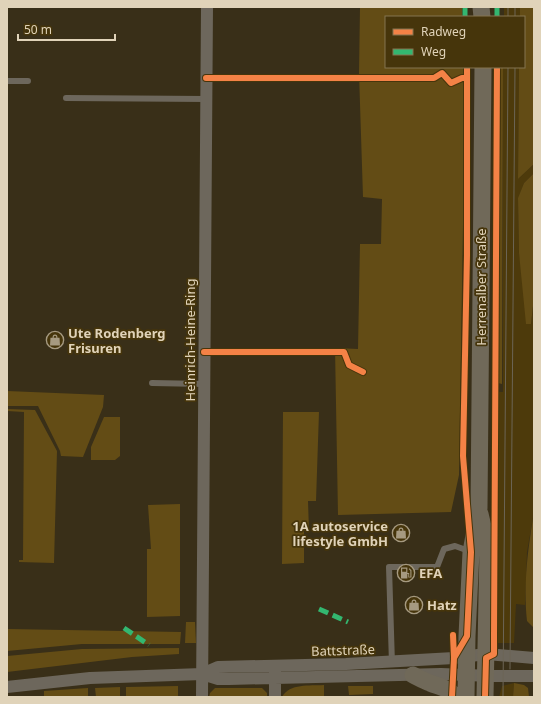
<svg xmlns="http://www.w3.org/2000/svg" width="541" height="704" font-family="'Noto Sans',sans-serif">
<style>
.built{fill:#4d3a0b}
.green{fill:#634c15}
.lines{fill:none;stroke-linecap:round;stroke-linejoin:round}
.service{stroke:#6d675c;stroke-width:6}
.minor{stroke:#6d675c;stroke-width:12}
.secondary{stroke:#706959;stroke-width:17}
.tram{stroke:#6c6556;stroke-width:1}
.quiet{stroke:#33b770;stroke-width:5;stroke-dasharray:10 5;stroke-linecap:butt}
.cycleway-casing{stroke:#46350b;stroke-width:8}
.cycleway{stroke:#f48246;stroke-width:6}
.labels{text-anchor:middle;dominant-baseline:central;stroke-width:3.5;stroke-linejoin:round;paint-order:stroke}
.street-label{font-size:13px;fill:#e0d3b9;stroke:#46350b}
.poi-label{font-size:13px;font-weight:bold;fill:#e0d3b9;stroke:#46350b;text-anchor:start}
</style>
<rect width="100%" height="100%" fill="#392f18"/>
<path class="built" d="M 504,7 L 520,7 L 520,17 L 504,17 Z
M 503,67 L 519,67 L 518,179 L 534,164 L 534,173 L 524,183 L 518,199 L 519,253 L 531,324 L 534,297 L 534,512 L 527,552 L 525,605 L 516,604 L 514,643 L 497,643 L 498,392 L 503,392 Z
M 514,683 L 513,697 L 499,697 L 502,686 Z"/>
<path class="green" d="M 360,7 L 462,7 L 462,17 L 386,17 L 386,67 L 464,67 L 463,75 L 458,78 L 464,82 L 465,100 L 459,475 L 451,512 L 338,515 L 335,348 L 358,349 L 360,244 L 381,244 L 382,199 L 363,197 L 359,73 Z
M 520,7 L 534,7 L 534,164 L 518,179 L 519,67 L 524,67 L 524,17 L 520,17 Z
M 501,67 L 503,67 L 502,384 L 498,383 Z
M 534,173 L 534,297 L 531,324 L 526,324 L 519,253 L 518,198 L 524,183 Z
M 7,391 L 104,395 L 103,407 L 83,457 L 61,456 L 60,451 L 38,406 L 8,406 Z
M 7,409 L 35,410 L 57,451 L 54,563 L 19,562 L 19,560 L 23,560 L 24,412 L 7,411 Z
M 283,412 L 319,412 L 316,501 L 308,501 L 309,531 L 304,531 L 304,563 L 282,564 Z
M 104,417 L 120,417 L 120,456 L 115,460 L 91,460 L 91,447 Z
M 180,504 L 180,616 L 147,617 L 147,549 L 151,549 L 148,505 Z
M 534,512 L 534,628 L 527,621 C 523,584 528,548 534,512 Z
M 186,622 L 195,622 L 196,643 L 185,643 Z
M 7,629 L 181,632 L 180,644 L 82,644 L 7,651 Z
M 179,648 L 179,654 L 132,657 L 7,672 L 7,656 L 82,649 Z
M 514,683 L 524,685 L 528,688 L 529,697 L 513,697 Z
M 324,685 L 324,696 L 282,697 C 290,683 309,686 324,685 Z
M 178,686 L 178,697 L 126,697 L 126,687 Z
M 348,686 L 373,686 L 373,694 L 349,695 Z
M 120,687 L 120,697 L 96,697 L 95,688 Z
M 88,688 L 88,697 L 44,697 L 44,691 Z
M 215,688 L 262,688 L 267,693 L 267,697 L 209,697 L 210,693 Z"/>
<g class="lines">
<path class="service" d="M 7,81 L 28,81
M 66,98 L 206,99
M 152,383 L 204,384
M 392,664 L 389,567 L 437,567 L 444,549 L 455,546 L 469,551"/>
<path class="minor" d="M 202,674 L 218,667 L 346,664 L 454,658 L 486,654 L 534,658
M 7,687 L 90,678 L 202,674 L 218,679 L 229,679 L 441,674 L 492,676 L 534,676
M 202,697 L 207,7
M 275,697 L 275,672"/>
<path class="secondary" d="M 481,7 L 482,17
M 480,514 L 488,548 L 485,697
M 413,675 C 419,678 424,681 430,683 C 440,687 449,688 455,697
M 466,697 L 467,636 L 471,552 L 479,508 L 483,67"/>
<path class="tram" d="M 508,17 L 508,7
M 515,17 L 515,7
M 510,669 L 515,67
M 503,697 L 508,67"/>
<path class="quiet" d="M 465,7 L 465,17
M 497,17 L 497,7
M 319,609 L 348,622
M 124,628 L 149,645"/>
<defs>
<path id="cycleway" d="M 206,78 L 434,78 L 442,73 L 451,83 L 462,78 L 467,78
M 204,352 L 344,352 L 349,365 L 363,372
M 454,658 L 467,636 L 471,552 L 463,456 L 467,255 L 467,67
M 452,697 L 454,658 L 453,635
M 485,697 L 486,658 L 494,654 L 494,636 L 497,67"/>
</defs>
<use href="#cycleway" class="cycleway-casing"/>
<use href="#cycleway" class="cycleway"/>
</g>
<defs>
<symbol id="shop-ring" viewBox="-11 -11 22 22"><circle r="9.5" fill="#46350b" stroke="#a69a81" stroke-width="1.5"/><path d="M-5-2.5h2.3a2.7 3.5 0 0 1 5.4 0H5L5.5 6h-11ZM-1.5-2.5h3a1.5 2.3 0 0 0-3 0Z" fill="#a69a81"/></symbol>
<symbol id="fuel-ring" viewBox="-11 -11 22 22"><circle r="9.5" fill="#46350b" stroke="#a69a81" stroke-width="1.5"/><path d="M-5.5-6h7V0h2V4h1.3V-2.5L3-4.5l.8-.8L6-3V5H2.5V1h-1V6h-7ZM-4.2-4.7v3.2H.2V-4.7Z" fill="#a69a81"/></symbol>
</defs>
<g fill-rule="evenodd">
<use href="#shop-ring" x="45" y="330" width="20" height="20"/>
<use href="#shop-ring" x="391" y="523" width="20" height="20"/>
<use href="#fuel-ring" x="396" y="563" width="20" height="20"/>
<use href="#shop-ring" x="404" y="595" width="20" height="20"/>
</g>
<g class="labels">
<g class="street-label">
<text transform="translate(481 287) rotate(-90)">Herrenalber Straße</text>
<text transform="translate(190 340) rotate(-90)">Heinrich-Heine-Ring</text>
<text transform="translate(343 650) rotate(-2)">Battstraße</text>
</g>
<g class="poi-label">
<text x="68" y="333">Ute Rodenberg<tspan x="68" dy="15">Frisuren</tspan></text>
<text x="388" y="526" text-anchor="end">1A autoservice<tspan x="388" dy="15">lifestyle GmbH</tspan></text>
<text x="419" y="573">EFA</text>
<text x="427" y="605">Hatz</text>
</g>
</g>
<rect width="541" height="704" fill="none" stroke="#e0d3b9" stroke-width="16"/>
<rect x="385" y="16" width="140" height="52" fill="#46350b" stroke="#847451"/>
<rect x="393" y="29" width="20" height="6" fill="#f48246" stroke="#847451"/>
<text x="421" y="36" font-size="12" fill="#e0d3b9">Radweg</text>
<rect x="393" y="49" width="20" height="6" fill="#33b770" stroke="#847451"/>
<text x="421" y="56" font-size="12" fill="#e0d3b9">Weg</text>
<path d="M18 34v6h97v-6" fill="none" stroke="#e0d3b9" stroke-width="2"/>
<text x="24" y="34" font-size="12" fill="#e0d3b9" stroke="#46350b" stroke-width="3" paint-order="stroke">50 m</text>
</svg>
